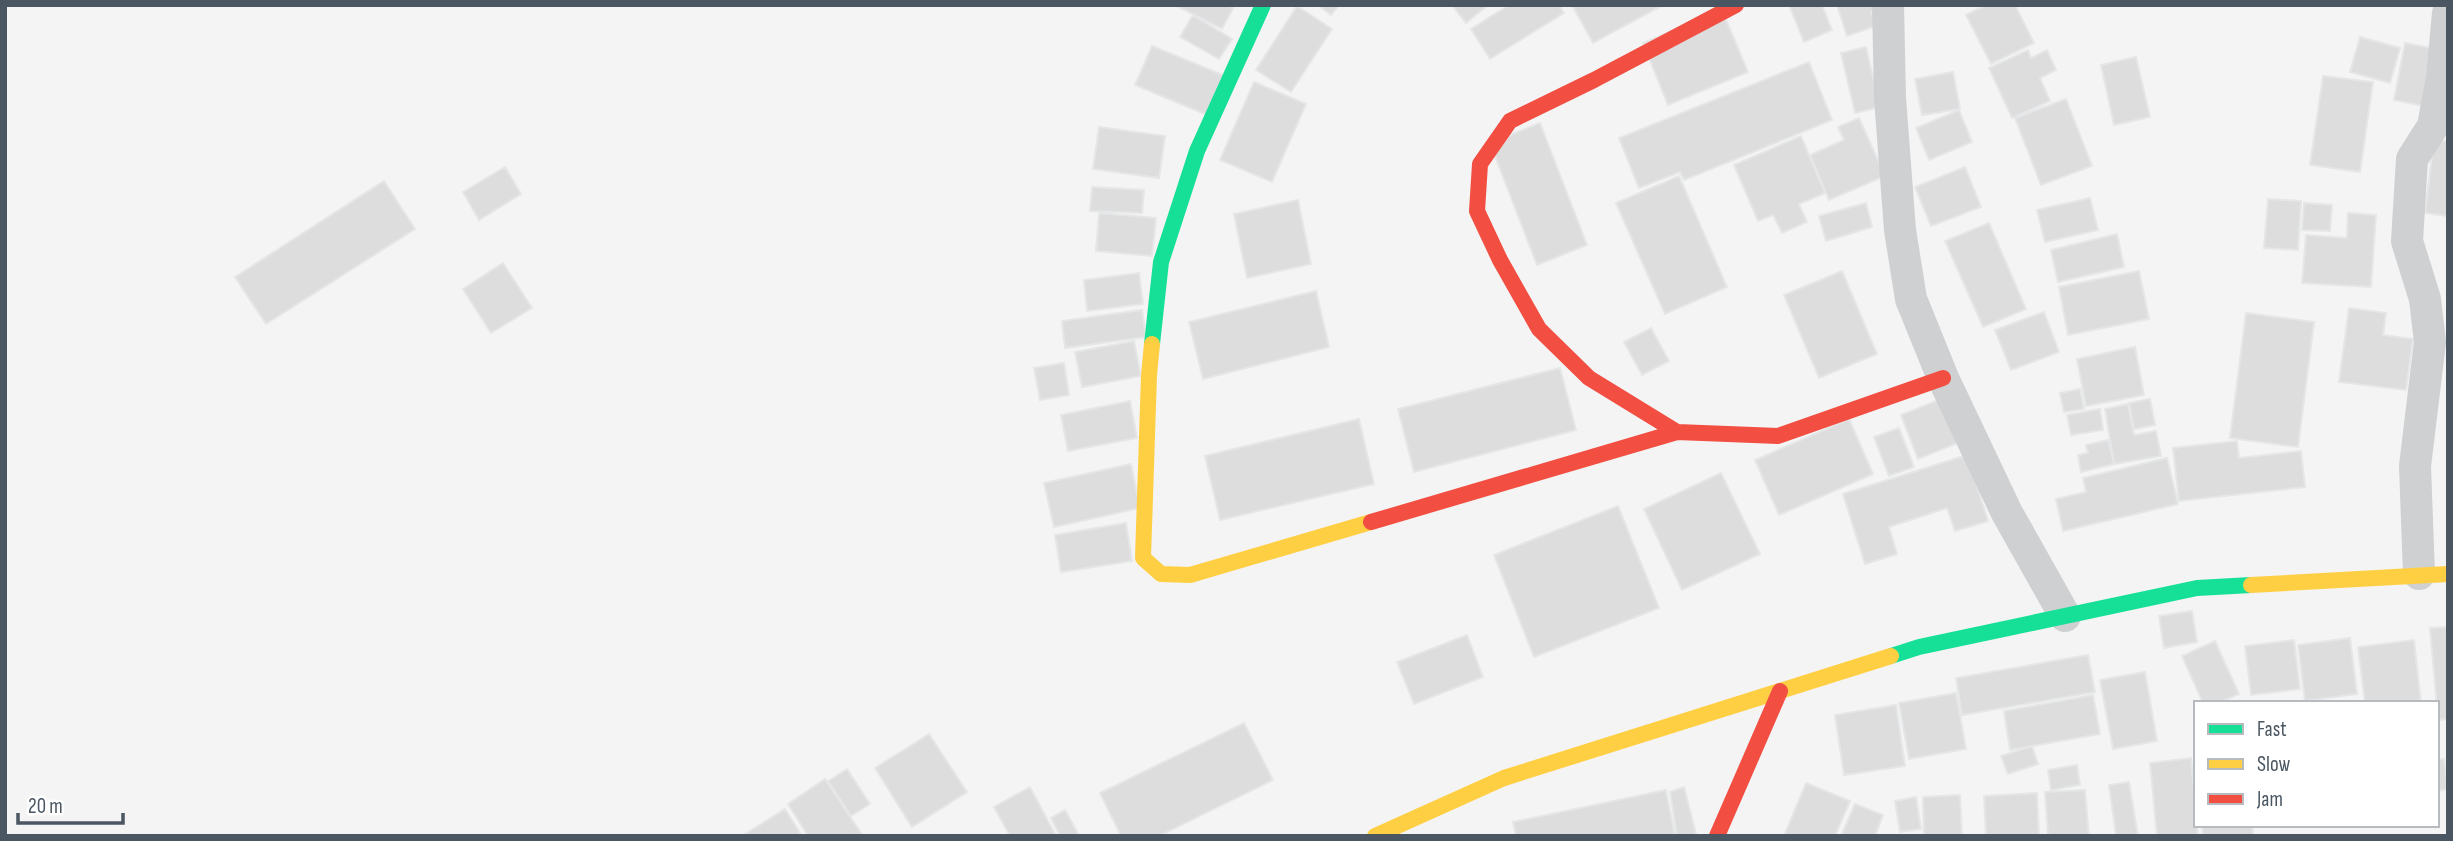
<svg xmlns="http://www.w3.org/2000/svg" width="2453" height="841" font-family="'Sofia Sans Condensed',sans-serif">
<style>
.building{fill:#ddddde;stroke:#e5e6e7;stroke-width:2}
.lines{fill:none;stroke-linecap:round;stroke-linejoin:round}
.street{stroke:#ced0d2;stroke-width:32}
.fast{stroke:#16e098;stroke-width:16}
.slow{stroke:#ffcf43;stroke-width:16}
.jam{stroke:#f24e42;stroke-width:16}
</style>
<rect width="100%" height="100%" fill="#f4f4f4"/>
<path class="building" d="M 1175,5 L 1228,5 L 1233,8 L 1222,29 Z
M 1318,5 L 1339,5 L 1331,15 Z
M 1452,5 L 1488,5 L 1466,23 Z
M 1509,5 L 1559,5 L 1564,13 L 1490,59 L 1471,29 Z
M 1572,5 L 1663,5 L 1593,43 Z
M 1789,5 L 1822,5 L 1832,30 L 1804,42 Z
M 1837,5 L 1880,5 L 1881,8 L 1871,12 L 1876,26 L 1847,36 Z
M 1986,5 L 2015,5 L 2034,43 L 1991,64 L 1966,15 Z
M 1297,6 L 1332,29 L 1291,92 L 1256,70 Z
M 1722,10 L 1748,72 L 1668,105 L 1643,43 Z
M 1193,15 L 1232,39 L 1219,59 L 1180,37 Z
M 2360,37 L 2400,48 L 2390,83 L 2350,72 Z
M 2405,43 L 2441,50 L 2429,107 L 2394,100 Z
M 1152,46 L 1223,75 L 1207,115 L 1135,85 Z
M 1866,47 L 1880,107 L 1855,113 L 1841,53 Z
M 2028,50 L 2031,58 L 2047,50 L 2056,70 L 2040,78 L 2050,101 L 2012,118 L 1989,68 Z
M 2136,57 L 2150,117 L 2114,125 L 2101,65 Z
M 1809,62 L 1832,120 L 1684,180 L 1680,172 L 1639,188 L 1619,138 Z
M 1953,72 L 1960,109 L 1922,115 L 1915,79 Z
M 2323,76 L 2373,82 L 2360,172 L 2310,165 Z
M 1254,82 L 1306,104 L 1272,182 L 1220,160 Z
M 2066,99 L 2092,166 L 2041,185 L 2015,118 Z
M 1959,110 L 1972,142 L 1929,160 L 1916,128 Z
M 1859,118 L 1885,176 L 1829,200 L 1810,155 L 1844,140 L 1838,127 Z
M 1540,123 L 1587,245 L 1537,265 L 1490,143 Z
M 1099,127 L 1165,136 L 1159,178 L 1093,169 Z
M 1801,136 L 1825,193 L 1799,204 L 1807,222 L 1782,233 L 1773,215 L 1758,221 L 1734,165 Z
M 2434,140 L 2448,141 L 2448,216 L 2425,213 Z
M 505,167 L 521,194 L 479,220 L 463,192 Z
M 1965,167 L 1981,207 L 1931,226 L 1915,187 Z
M 1679,176 L 1727,287 L 1665,314 L 1616,203 Z
M 384,181 L 415,229 L 266,324 L 235,277 Z
M 1092,187 L 1144,190 L 1142,213 L 1090,211 Z
M 2090,198 L 2098,230 L 2045,242 L 2037,210 Z
M 2268,199 L 2301,201 L 2298,250 L 2264,248 Z
M 1298,200 L 1311,264 L 1247,278 L 1234,214 Z
M 1866,203 L 1872,227 L 1826,241 L 1819,216 Z
M 2304,203 L 2332,205 L 2330,231 L 2302,230 Z
M 1099,213 L 1156,218 L 1152,256 L 1096,251 Z
M 2348,213 L 2376,215 L 2371,287 L 2302,283 L 2306,235 L 2347,238 Z
M 1989,223 L 2026,309 L 1983,327 L 1945,241 Z
M 2117,234 L 2124,267 L 2058,282 L 2051,250 Z
M 503,263 L 532,308 L 491,333 L 463,289 Z
M 1842,271 L 1877,354 L 1819,378 L 1784,295 Z
M 2139,271 L 2149,319 L 2068,335 L 2059,287 Z
M 1139,273 L 1143,304 L 1087,311 L 1084,280 Z
M 1316,291 L 1329,347 L 1203,379 L 1189,322 Z
M 2349,308 L 2386,313 L 2383,335 L 2413,339 L 2406,390 L 2339,382 Z
M 1142,310 L 1146,337 L 1065,348 L 1062,321 Z
M 2044,312 L 2059,352 L 2011,370 L 1995,330 Z
M 2246,313 L 2314,322 L 2298,447 L 2230,438 Z
M 1651,328 L 1669,361 L 1642,375 L 1624,342 Z
M 1134,341 L 1141,376 L 1082,387 L 1075,352 Z
M 2135,347 L 2144,395 L 2086,406 L 2077,359 Z
M 1064,363 L 1069,395 L 1040,400 L 1034,368 Z
M 1560,368 L 1576,430 L 1414,472 L 1398,409 Z
M 2080,389 L 2084,409 L 2064,412 L 2060,393 Z
M 1943,398 L 1960,442 L 1918,459 L 1901,415 Z
M 2150,399 L 2155,425 L 2134,429 L 2129,403 Z
M 1130,401 L 1137,438 L 1068,451 L 1061,415 Z
M 2128,404 L 2134,435 L 2156,431 L 2161,456 L 2114,464 L 2105,409 Z
M 2100,409 L 2103,430 L 2071,435 L 2067,415 Z
M 1359,419 L 1374,484 L 1220,520 L 1205,456 Z
M 1849,419 L 1873,474 L 1779,515 L 1755,460 Z
M 1899,428 L 1914,467 L 1889,476 L 1874,437 Z
M 2108,440 L 2114,464 L 2081,472 L 2078,455 L 2088,453 L 2086,445 Z
M 2237,441 L 2239,458 L 2301,451 L 2305,487 L 2179,501 L 2173,448 Z
M 1967,455 L 1988,521 L 1955,531 L 1947,508 L 1889,527 L 1897,554 L 1865,564 L 1843,494 Z
M 2167,458 L 2178,504 L 2063,531 L 2056,499 L 2086,492 L 2083,478 Z
M 1131,464 L 1140,508 L 1054,527 L 1044,483 Z
M 1721,473 L 1760,554 L 1682,590 L 1644,509 Z
M 1618,506 L 1659,608 L 1534,657 L 1494,555 Z
M 1126,523 L 1132,561 L 1061,572 L 1055,535 Z
M 2192,611 L 2197,642 L 2164,648 L 2159,616 Z
M 2448,627 L 2448,719 L 2438,720 L 2430,628 Z
M 1467,635 L 1483,677 L 1414,704 L 1397,662 Z
M 2350,638 L 2357,694 L 2305,701 L 2298,645 Z
M 2294,640 L 2300,689 L 2251,695 L 2245,646 Z
M 2414,640 L 2421,703 L 2365,703 L 2358,647 Z
M 2215,641 L 2239,694 L 2218,703 L 2203,703 L 2182,656 Z
M 2088,655 L 2095,692 L 1962,715 L 1956,678 Z
M 2145,672 L 2157,741 L 2113,749 L 2100,680 Z
M 1956,693 L 1966,749 L 1909,759 L 1899,703 Z
M 2093,695 L 2100,734 L 2010,750 L 2004,711 Z
M 1896,705 L 1905,766 L 1844,775 L 1835,715 Z
M 1244,723 L 1273,780 L 1159,836 L 1121,836 L 1100,793 Z
M 929,734 L 967,792 L 912,827 L 875,768 Z
M 2032,746 L 2038,764 L 2008,774 L 2001,756 Z
M 2191,758 L 2198,836 L 2157,836 L 2150,763 Z
M 2444,759 L 2448,789 L 2437,791 L 2437,760 Z
M 2077,765 L 2080,785 L 2051,790 L 2048,770 Z
M 847,769 L 870,804 L 851,816 L 828,781 Z
M 825,779 L 863,836 L 808,836 L 788,804 Z
M 2129,782 L 2138,836 L 2116,836 L 2109,785 Z
M 1806,783 L 1850,801 L 1835,836 L 1784,836 Z
M 1030,787 L 1056,836 L 1010,836 L 994,807 Z
M 1684,787 L 1696,834 L 1695,836 L 1677,836 L 1670,792 Z
M 1666,790 L 1675,836 L 1516,836 L 1513,822 Z
M 2085,790 L 2089,836 L 2048,836 L 2045,792 Z
M 2037,793 L 2039,836 L 1986,836 L 1984,796 Z
M 1960,795 L 1962,836 L 1924,836 L 1923,797 Z
M 1916,797 L 1921,829 L 1900,832 L 1895,801 Z
M 1855,804 L 1883,815 L 1875,836 L 1841,836 Z
M 785,809 L 802,836 L 742,836 Z
M 1065,810 L 1079,835 L 1060,836 L 1051,818 Z
M 2202,825 L 2252,825 L 2253,835 L 2203,836 Z"/>
<g class="lines">
<path class="street" d="M 1888,5 L 1890,98 L 1900,230 L 1911,299 L 1943,378 L 2007,513 L 2065,616
M 2419,574 L 2415,466 L 2430,342 L 2425,299 L 2407,241 L 2412,159 L 2433,126 L 2442,78 L 2448,13"/>
<path class="fast" d="M 1152,344 L 1161,262 L 1197,151 L 1263,5
M 1891,656 L 1919,647 L 2197,588 L 2251,585"/>
<path class="slow" d="M 1152,344 L 1149,375 L 1143,558 L 1161,574 L 1190,575 L 1371,522
M 2251,585 L 2448,574
M 1375,836 L 1504,778 L 1891,656"/>
<path class="jam" d="M 1677,432 L 1589,378 L 1539,329 L 1500,260 L 1477,211 L 1480,164 L 1510,121 L 1594,80 L 1736,5
M 1371,522 L 1677,432 L 1778,436 L 1943,378
M 1717,836 L 1780,691"/>
</g>
<rect width="2453" height="841" fill="none" stroke="#4a5661" stroke-width="14"/>
<rect x="2194" y="701" width="245" height="126" fill="#ffffff" stroke="#b7bbc0" stroke-width="2"/>
<rect x="2208" y="724" width="35" height="10" fill="#16e098" stroke="#b7bbc0" stroke-width="2"/>
<text x="2257" y="736" font-size="21" fill="#4a5661">Fast</text>
<rect x="2208" y="759" width="35" height="10" fill="#ffcf43" stroke="#b7bbc0" stroke-width="2"/>
<text x="2257" y="771" font-size="21" fill="#4a5661">Slow</text>
<rect x="2208" y="794" width="35" height="10" fill="#f24e42" stroke="#b7bbc0" stroke-width="2"/>
<text x="2257" y="806" font-size="21" fill="#4a5661">Jam</text>
<path d="M18 813v10h105v-10" fill="none" stroke="#4a5661" stroke-width="3.5"/>
<text x="28" y="813" font-size="21" fill="#4a5661" stroke="#ffffff" stroke-width="5" paint-order="stroke">20 m</text>
</svg>
